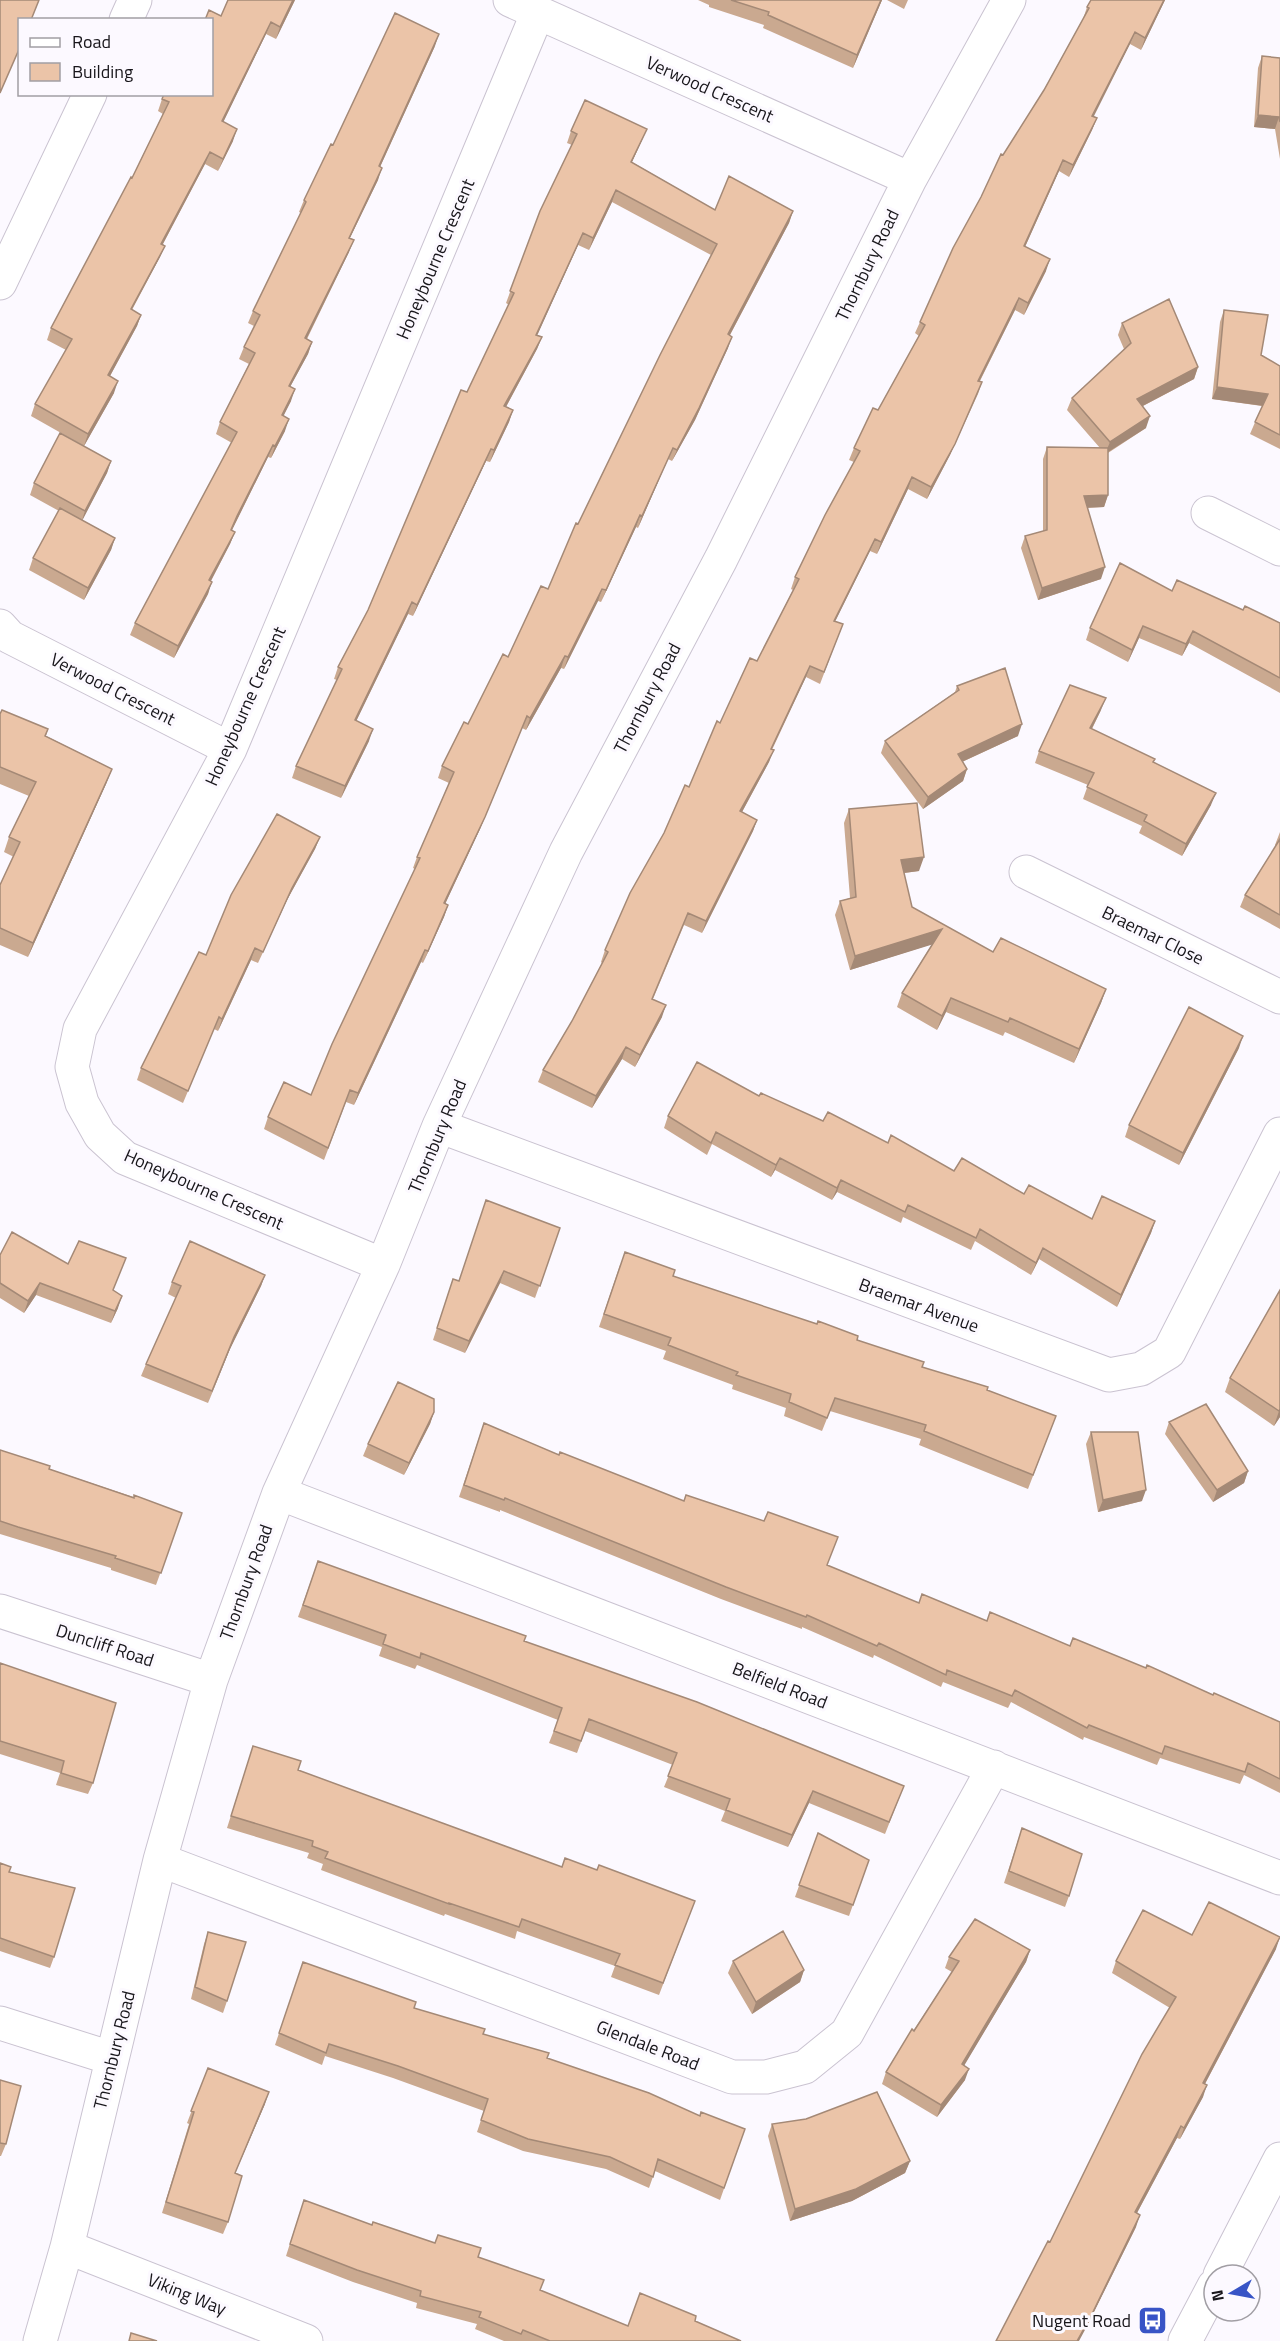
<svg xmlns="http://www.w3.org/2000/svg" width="1280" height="2341" font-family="'Titillium Web',sans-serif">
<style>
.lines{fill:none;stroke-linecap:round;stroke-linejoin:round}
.minor-casing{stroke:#cac3d1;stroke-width:35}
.minor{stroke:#fff;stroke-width:33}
.wall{fill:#caa990}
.shaded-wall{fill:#a48976}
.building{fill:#ebc4a8;stroke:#a48976;stroke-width:1.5}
.labels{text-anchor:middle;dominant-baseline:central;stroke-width:6;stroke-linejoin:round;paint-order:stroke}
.street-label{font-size:18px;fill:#18161b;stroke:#fcf9ff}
.poi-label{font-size:18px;fill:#18161b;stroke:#fcf9ff;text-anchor:end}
</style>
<rect width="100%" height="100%" fill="#fcf9ff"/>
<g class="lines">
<defs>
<path id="minor" d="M 510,0 L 910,179
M 126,20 L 135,0
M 0,283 L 90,94
M 1208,513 L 1280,549
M 0,626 L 10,637 L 230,749
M 1026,872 L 1280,997
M 439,1126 L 1109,1375 L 1141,1369 L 1169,1352 L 1280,1134
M 383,1265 L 125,1158 L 100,1135 L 82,1103 L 72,1067 L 80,1029 L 230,749 L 538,12
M 279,1493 L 1280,1878
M 0,1611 L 211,1680
M 160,1860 L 732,2077 L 766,2077 L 805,2067 L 847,2033 L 994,1767
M 0,2023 L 111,2058
M 67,2247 L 306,2341
M 1220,2275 L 1280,2159
M 40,2341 L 67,2247 L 160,1860 L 211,1680 L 279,1493 L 383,1265 L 439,1126 L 566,852 L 721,559 L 910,179 L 1009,0
M 1185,2341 L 1214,2286"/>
</defs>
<use href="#minor" class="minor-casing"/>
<use href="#minor" class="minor"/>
</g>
<path class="wall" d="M 228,0 L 295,0 L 276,39 L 266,34 L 223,122 L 233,141 L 218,171 L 205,164 L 163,244 L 165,246 L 160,257 L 132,310 L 141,315 L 137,326 L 110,376 L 114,393 L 84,446 L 31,416 L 35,404 L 66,350 L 47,340 L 51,328 L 132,178 L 163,114 L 158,111 L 162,99 L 221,16 Z
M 698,0 L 882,0 L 853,68 L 763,28 L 764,25 L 709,7 L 709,5 Z
M 887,0 L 908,0 L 904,9 Z
M 1091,0 L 1165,0 L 1141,50 L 1130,44 L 1093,116 L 1097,118 L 1092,130 L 1069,177 L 1059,171 L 1025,247 L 1046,271 L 1024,315 L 1015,310 L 980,381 L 982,382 L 978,394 L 950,455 L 927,499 L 908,489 L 877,554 L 870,551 L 835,621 L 843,624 L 820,684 L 806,677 L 772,750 L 769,762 L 742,812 L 757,820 L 753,831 L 702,933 L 684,925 L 653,999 L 662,1017 L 635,1067 L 622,1059 L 592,1108 L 538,1082 L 543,1070 L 572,1021 L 602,963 L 601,962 L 605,950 L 664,833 L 689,787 L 720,723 L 757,661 L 793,590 L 791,589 L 795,577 L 854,462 L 849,460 L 854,448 L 878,410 L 919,336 L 915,333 L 920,322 L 1003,155 L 1044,90 L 1083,19 L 1087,7 Z
M 435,46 L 380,167 L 378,180 L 350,238 L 349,252 L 307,339 L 312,342 L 308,354 L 290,387 L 291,401 L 283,416 L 285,431 L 271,458 L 268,457 L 233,528 L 232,530 L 235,532 L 230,544 L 211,581 L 208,594 L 174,658 L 130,635 L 135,623 L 232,443 L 216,434 L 220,422 L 249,364 L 239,359 L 244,347 L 254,326 L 248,323 L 253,311 L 301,213 L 299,212 L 304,200 L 333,145 Z
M 1262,56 L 1280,58 L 1280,159 L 1275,129 L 1254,127 L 1258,68 Z
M 571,131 L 642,140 L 632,162 L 715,210 L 793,211 L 789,223 L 730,335 L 728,348 L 695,420 L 672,461 L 668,459 L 638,528 L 636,527 L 601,602 L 598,601 L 564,669 L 561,668 L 526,730 L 522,728 L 480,829 L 445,904 L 448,905 L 444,917 L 423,963 L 421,962 L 354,1105 L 346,1102 L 324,1160 L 264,1129 L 268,1117 L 311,1095 L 415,869 L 413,868 L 417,857 L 449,783 L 438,778 L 442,766 L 548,589 L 578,524 L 711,255 L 612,202 L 589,250 L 578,245 L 537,335 L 542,337 L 537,349 L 506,407 L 513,410 L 509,422 L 490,462 L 486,461 L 413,616 L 408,614 L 356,721 L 369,741 L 341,798 L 292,778 L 296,766 L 337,680 L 334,679 L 338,667 L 368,610 L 467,392 L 509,305 L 506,303 L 540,211 L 572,145 L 567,143 Z
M 1224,310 L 1261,355 L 1280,366 L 1280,449 L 1250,434 L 1262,406 L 1212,399 L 1220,322 Z
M 1122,323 L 1198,367 L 1194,379 L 1143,406 L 1146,428 L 1108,453 L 1108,495 L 1104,507 L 1087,508 L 1101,579 L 1038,600 L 1021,548 L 1025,536 L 1043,531 L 1043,459 L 1047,447 L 1100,448 L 1067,410 L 1072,398 L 1124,349 L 1118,335 Z
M 111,461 L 107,473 L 82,520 L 115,538 L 111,550 L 84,600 L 29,570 L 33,558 L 59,511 L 30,495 L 34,483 Z
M 1172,591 L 1243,610 L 1280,623 L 1280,693 L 1189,643 L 1182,656 L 1139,638 L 1128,662 L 1086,640 L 1090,628 Z
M 957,686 L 1018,736 L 962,762 L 967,769 L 963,781 L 923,809 L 881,753 L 885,741 L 955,692 Z
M 1101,710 L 1092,729 L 1153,763 L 1211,805 L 1182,856 L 1139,833 L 1142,826 L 1083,799 L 1088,785 L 1035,763 L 1039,751 Z
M 0,714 L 48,729 L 46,736 L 112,769 L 106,784 L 28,957 L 0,945 L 0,885 L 14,857 L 4,852 L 9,837 L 29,796 L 0,784 Z
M 849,809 L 919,871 L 904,873 L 912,907 L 993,952 L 1106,989 L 1101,1003 L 1074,1063 L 1005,1032 L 1003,1036 L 946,1012 L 937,1030 L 897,1007 L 902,993 L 932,944 L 850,970 L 835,915 L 840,901 L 850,898 L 844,823 Z
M 1280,832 L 1280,929 L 1240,907 L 1245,895 L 1276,846 L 1275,845 Z
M 320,837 L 315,849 L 287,900 L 258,963 L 251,960 L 218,1031 L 214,1029 L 183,1103 L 137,1080 L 141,1068 L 206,955 Z
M 1239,1048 L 1179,1165 L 1125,1137 L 1129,1125 Z
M 759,1096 L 823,1121 L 888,1143 L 954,1171 L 1024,1194 L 1092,1219 L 1155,1221 L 1151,1233 L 1117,1307 L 1039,1259 L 1031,1275 L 975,1241 L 971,1250 L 903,1217 L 901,1223 L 837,1192 L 832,1200 L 775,1170 L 771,1177 L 712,1144 L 707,1155 L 664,1128 L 668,1116 Z
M 560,1228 L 535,1298 L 500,1283 L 465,1353 L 433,1340 L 453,1279 L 459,1281 Z
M 0,1255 L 113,1291 L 118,1308 L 111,1323 L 36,1295 L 24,1313 L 0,1298 Z
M 620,1265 L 673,1276 L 857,1340 L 923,1367 L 1056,1416 L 1028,1489 L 919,1445 L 921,1439 L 830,1411 L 822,1431 L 784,1416 L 786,1408 L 732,1389 L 733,1385 L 663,1359 L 666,1351 L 599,1327 Z
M 265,1275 L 261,1286 L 230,1349 L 208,1403 L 141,1376 L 146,1364 L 176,1298 L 168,1294 L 172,1282 Z
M 1280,1290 L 1280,1417 L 1274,1426 L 1225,1392 L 1230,1378 Z
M 434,1412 L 430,1424 L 404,1475 L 363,1456 L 368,1444 Z
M 1169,1422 L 1248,1471 L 1244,1483 L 1213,1502 L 1165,1434 Z
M 484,1423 L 559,1455 L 919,1603 L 986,1621 L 1146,1668 L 1280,1722 L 1280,1793 L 1244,1775 L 1240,1784 L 1160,1758 L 1157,1765 L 1084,1737 L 1083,1740 L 1011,1702 L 1008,1708 L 943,1682 L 941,1687 L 874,1655 L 873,1658 L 802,1627 L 802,1629 L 721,1599 L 500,1510 L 500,1512 L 459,1497 Z
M 1091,1432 L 1142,1501 L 1098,1512 L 1086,1444 Z
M 0,1450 L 49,1469 L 182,1513 L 156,1585 L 111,1570 L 111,1568 L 0,1534 Z
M 318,1561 L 524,1641 L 904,1786 L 885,1834 L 809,1803 L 788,1847 L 721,1821 L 725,1811 L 664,1787 L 673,1765 L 585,1731 L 577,1753 L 549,1743 L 558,1720 L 417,1665 L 415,1669 L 379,1656 L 382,1647 L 298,1617 Z
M 0,1663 L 93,1783 L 88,1794 L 56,1785 L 60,1773 L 0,1754 Z
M 253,1746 L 298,1770 L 562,1867 L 597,1870 L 695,1901 L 659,1995 L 611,1977 L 615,1966 L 517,1931 L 515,1939 L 445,1914 L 444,1916 L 321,1870 L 323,1864 L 307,1858 L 309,1853 L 227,1828 Z
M 1022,1828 L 1069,1896 L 1065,1907 L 1004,1883 Z
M 818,1833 L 869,1860 L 849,1916 L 795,1897 Z
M 0,1863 L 9,1872 L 54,1957 L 50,1968 L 0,1951 Z
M 208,1932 L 227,2001 L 223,2013 L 191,1999 L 204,1944 Z
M 1192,1935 L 1276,1949 L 1205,2084 L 1203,2097 L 1180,2139 L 1177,2138 L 1137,2213 L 1136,2227 L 1086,2328 L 1050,2242 L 1170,2008 L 1112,1973 L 1116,1961 Z
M 1030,1950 L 1026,1962 L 964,2065 L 965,2080 L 937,2117 L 882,2084 L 886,2072 L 952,1972 L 945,1968 L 949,1957 Z
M 733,1961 L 804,1970 L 800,1982 L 752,2014 L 728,1973 Z
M 303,1962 L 414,2008 L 483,2034 L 699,2116 L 745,2129 L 720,2200 L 655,2171 L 649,2188 L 606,2169 L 523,2151 L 477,2132 L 484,2111 L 393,2078 L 325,2056 L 322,2065 L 275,2045 Z
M 208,2068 L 265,2104 L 235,2173 L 228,2222 L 223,2234 L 162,2213 L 189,2124 L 187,2123 Z
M 0,2080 L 6,2144 L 1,2156 L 0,2156 Z
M 772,2124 L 910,2161 L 905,2173 L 852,2201 L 790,2221 L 768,2136 Z
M 300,2212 L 372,2225 L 435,2243 L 438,2235 L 540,2290 L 628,2326 L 695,2321 L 741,2341 L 504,2341 L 475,2329 L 477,2324 L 416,2308 L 417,2303 L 353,2282 L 286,2256 Z"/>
<path class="shaded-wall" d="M 293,0 L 295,0 L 276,39 L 280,27 Z
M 881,0 L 882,0 L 853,68 L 857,55 Z
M 1164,0 L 1165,0 L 1141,50 L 1145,38 Z
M 271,22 L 266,34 L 218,133 L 222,121 Z
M 1135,32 L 1130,44 L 1088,128 L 1092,116 Z
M 439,34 L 435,46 L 375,178 L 379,166 Z
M 1258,115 L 1279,117 L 1275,129 L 1254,127 Z
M 1097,118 L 1092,130 L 1069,177 L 1073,165 Z
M 237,129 L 233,141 L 218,171 L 223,159 Z
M 647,129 L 627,173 L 631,162 Z
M 210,152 L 205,164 L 157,255 L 161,244 Z
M 1063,160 L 1059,171 L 1020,258 L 1024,246 Z
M 382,168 L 378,180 L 344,250 L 349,238 Z
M 616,190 L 612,202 L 589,250 L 593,238 Z
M 793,211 L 789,223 L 724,346 L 728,334 Z
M 583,233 L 578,245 L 532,347 L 536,335 Z
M 354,240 L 349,252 L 301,350 L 305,338 Z
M 165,246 L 160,257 L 126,320 L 131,309 Z
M 1050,259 L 1046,271 L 1024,315 L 1028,303 Z
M 1019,298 L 1015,310 L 974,392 L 978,381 Z
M 141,315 L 137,326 L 104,387 L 108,375 Z
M 542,337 L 537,349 L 500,418 L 504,406 Z
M 732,337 L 728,348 L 695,420 L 672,461 L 677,450 Z
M 312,342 L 308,354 L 284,398 L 289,386 Z
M 1198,367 L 1194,379 L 1133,411 L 1137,399 Z
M 118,381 L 114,393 L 84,446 L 88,434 Z
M 982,382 L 950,455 L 927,499 L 931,487 Z
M 1217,387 L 1268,394 L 1264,406 L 1212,399 Z
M 295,389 L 291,401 L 278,427 L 282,415 Z
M 513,410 L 509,422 L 490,462 L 494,450 Z
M 1150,416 L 1146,428 L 1105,454 L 1110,442 Z
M 289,419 L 285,431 L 271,458 L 275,446 Z
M 273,445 L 268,457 L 233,528 L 227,542 L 237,516 Z
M 673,448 L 668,459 L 638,528 L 642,516 Z
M 491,449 L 486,461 L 413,616 L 417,605 Z
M 111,461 L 107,473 L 81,523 L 85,511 Z
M 912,477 L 908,489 L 877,554 L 881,542 Z
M 1108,495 L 1104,507 L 1079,508 L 1084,496 Z
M 640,515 L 636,527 L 601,602 L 606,590 Z
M 235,532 L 230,544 L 205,592 L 209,580 Z
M 115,538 L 111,550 L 84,600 L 88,588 Z
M 875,539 L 870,551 L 830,632 L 834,621 Z
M 1105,567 L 1101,579 L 1038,600 L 1042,588 Z
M 212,582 L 208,594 L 174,658 L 178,646 Z
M 602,589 L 598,601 L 564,669 L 568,657 Z
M 412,602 L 408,614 L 351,732 L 355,720 Z
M 1143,626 L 1139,638 L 1128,662 L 1132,650 Z
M 1193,631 L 1189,643 L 1182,656 L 1186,644 Z
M 565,656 L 561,668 L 526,730 L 530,718 Z
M 810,666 L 806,677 L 766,761 L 771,749 Z
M 1106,698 L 1101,710 L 1086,740 L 1090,728 Z
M 527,716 L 480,829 L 440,915 L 444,903 Z
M 1022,724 L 1018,736 L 953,766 L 958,754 Z
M 373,729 L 369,741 L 341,798 L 345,786 Z
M 774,750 L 769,762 L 736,823 L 740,811 Z
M 112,769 L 106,784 L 28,957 L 33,943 Z
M 967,769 L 963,781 L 923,809 L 928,797 Z
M 1216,793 L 1211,805 L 1182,856 L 1186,844 Z
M 757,820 L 753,831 L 702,933 L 706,921 Z
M 320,837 L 315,849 L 287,900 L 258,963 L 263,952 L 292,888 Z
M 924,857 L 919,871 L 896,874 L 901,860 Z
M 448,905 L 444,917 L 423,963 L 428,951 Z
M 942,929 L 937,943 L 850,970 L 855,956 Z
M 255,948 L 251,960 L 218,1031 L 222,1019 Z
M 425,950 L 421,962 L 354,1105 L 358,1093 Z
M 1106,989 L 1101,1003 L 1074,1063 L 1079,1049 Z
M 951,998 L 946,1012 L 937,1030 L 942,1016 Z
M 666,1005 L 662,1017 L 635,1067 L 640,1055 Z
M 1243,1036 L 1239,1048 L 1179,1165 L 1183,1153 Z
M 626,1047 L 622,1059 L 592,1108 L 596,1096 Z
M 780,1158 L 775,1170 L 771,1177 L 776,1165 Z
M 841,1180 L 837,1192 L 832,1200 L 837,1188 Z
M 1155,1221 L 1151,1233 L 1117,1307 L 1121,1295 Z
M 1043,1248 L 1039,1259 L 1031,1275 L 1036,1263 Z
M 504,1271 L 500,1283 L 465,1353 L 469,1341 Z
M 265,1275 L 261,1286 L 230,1349 L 208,1403 L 234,1337 Z
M 40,1283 L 36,1295 L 24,1313 L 28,1301 Z
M 122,1296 L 118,1308 L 111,1323 L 115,1311 Z
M 1280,1409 L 1280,1417 L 1274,1426 L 1279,1411 Z
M 434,1412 L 430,1424 L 404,1475 L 409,1463 Z
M 1248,1471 L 1244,1483 L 1213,1502 L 1217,1490 Z
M 1146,1490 L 1142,1501 L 1098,1512 L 1103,1500 Z
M 813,1791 L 809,1803 L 788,1847 L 792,1835 Z
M 1280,1937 L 1276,1949 L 1199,2095 L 1203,2083 Z
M 1030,1950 L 1026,1962 L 958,2076 L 962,2064 Z
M 804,1970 L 800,1982 L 752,2014 L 756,2002 Z
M 969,2069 L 965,2080 L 937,2117 L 941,2105 Z
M 1207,2085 L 1203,2097 L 1180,2139 L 1184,2128 Z
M 269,2092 L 265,2104 L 230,2185 L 235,2173 Z
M 1181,2126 L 1177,2138 L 1131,2224 L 1135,2212 Z
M 910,2161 L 905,2173 L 852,2201 L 790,2221 L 795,2209 Z
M 1140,2215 L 1136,2227 L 1086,2328 L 1079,2341 L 1077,2341 Z"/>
<path class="building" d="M 0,0 L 39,0 L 31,20 L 20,20 L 20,47 L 0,93 Z
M 228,0 L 293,0 L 280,27 L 271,22 L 222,121 L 237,129 L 223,159 L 210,152 L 161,244 L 165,246 L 131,309 L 141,315 L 108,375 L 118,381 L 88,434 L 35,404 L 72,339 L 51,328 L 131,177 L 132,178 L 169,102 L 162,99 L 164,94 L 212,94 L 212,20 L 205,20 L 209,10 L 221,16 Z
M 731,0 L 881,0 L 857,55 L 768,15 L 769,12 Z
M 1091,0 L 1164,0 L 1145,38 L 1135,32 L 1092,116 L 1097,118 L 1073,165 L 1063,160 L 1024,246 L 1050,259 L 1028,303 L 1019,298 L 978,381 L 982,382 L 955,444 L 931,487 L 912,477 L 881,542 L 875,539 L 834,621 L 843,624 L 824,672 L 810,666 L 771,749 L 774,750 L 740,811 L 757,820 L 706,921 L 688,913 L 652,999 L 666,1005 L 640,1055 L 626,1047 L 596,1096 L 543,1070 L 572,1021 L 608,952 L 605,950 L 630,893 L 664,833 L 685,785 L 689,787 L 717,721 L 720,723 L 750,658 L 757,661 L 799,579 L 795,577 L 825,515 L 860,451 L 854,448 L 873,408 L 878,410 L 925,325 L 920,322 L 953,248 L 981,197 L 1001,154 L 1003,155 L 1044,90 L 1089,8 L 1087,7 Z
M 395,13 L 439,34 L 379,166 L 382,168 L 349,238 L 354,240 L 305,338 L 312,342 L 289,386 L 295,389 L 282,415 L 289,419 L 275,446 L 273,445 L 237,516 L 231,530 L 235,532 L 209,580 L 212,582 L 178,646 L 135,623 L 237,432 L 220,422 L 255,353 L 244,347 L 260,315 L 253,311 L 306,202 L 304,200 L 331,144 L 333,145 Z
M 1262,56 L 1280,58 L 1280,122 L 1279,117 L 1258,115 Z
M 585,100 L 647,129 L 631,162 L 715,210 L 729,176 L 793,211 L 728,334 L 732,337 L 699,408 L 677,450 L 673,448 L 642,516 L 640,515 L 606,590 L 602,589 L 568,657 L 565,656 L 530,718 L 527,716 L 485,817 L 444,903 L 448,905 L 428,951 L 425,950 L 358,1093 L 350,1090 L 328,1148 L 268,1117 L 284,1082 L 311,1095 L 332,1044 L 420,858 L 417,857 L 454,772 L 442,766 L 464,722 L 468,724 L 503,654 L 508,657 L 541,586 L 548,589 L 576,523 L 578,524 L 660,355 L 717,244 L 616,190 L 593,238 L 583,233 L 536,335 L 542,337 L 504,406 L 513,410 L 494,450 L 491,449 L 417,605 L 412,602 L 355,720 L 373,729 L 345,786 L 296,766 L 342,669 L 338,667 L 368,610 L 461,390 L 467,392 L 514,293 L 510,291 L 540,211 L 577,134 L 571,131 Z
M 1169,299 L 1198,367 L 1137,399 L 1150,416 L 1110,442 L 1072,398 L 1131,343 L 1122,323 Z
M 1224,310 L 1268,315 L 1261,355 L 1280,366 L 1280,435 L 1255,422 L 1268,394 L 1217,387 Z
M 60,433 L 111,461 L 85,511 L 34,483 Z
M 1047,447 L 1108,448 L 1108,495 L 1084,496 L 1105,567 L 1042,588 L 1025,536 L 1047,530 Z
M 60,508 L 115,538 L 88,588 L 33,558 Z
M 1120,563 L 1172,591 L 1177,580 L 1243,610 L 1245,606 L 1280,623 L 1280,678 L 1193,631 L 1186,644 L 1143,626 L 1132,650 L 1090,628 Z
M 1005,668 L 1022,724 L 958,754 L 967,769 L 928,797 L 885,741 L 959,690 L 957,686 Z
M 1070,685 L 1106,698 L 1090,728 L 1155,759 L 1153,762 L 1216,793 L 1186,844 L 1144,821 L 1147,815 L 1087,787 L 1094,773 L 1039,751 Z
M 2,710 L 48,729 L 45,736 L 112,769 L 33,943 L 0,928 L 0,885 L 20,842 L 9,837 L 36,782 L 0,767 L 0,714 Z
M 917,803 L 924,857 L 901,860 L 912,907 L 993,952 L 1001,938 L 1106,989 L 1079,1049 L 1010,1018 L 1008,1022 L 951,998 L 942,1016 L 902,993 L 942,929 L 855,956 L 840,901 L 856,897 L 849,809 Z
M 277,814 L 320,837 L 292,888 L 263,952 L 255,948 L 222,1019 L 219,1017 L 188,1091 L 141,1068 L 199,952 L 206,955 L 231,895 Z
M 1280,839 L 1280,915 L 1245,895 Z
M 1189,1007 L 1243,1036 L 1183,1153 L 1129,1125 Z
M 697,1062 L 759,1096 L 761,1093 L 823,1121 L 828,1112 L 888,1143 L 891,1135 L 954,1171 L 962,1158 L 1024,1194 L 1029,1185 L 1092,1219 L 1102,1196 L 1155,1221 L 1121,1295 L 1043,1248 L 1036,1263 L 980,1229 L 976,1238 L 908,1205 L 905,1212 L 841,1180 L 837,1188 L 780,1158 L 776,1165 L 716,1132 L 711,1143 L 668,1116 Z
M 486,1200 L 560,1228 L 540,1286 L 504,1271 L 469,1341 L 437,1328 L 453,1279 L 459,1281 Z
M 12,1232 L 68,1264 L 79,1241 L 126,1258 L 113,1290 L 122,1296 L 115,1311 L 40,1283 L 28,1301 L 0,1283 L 0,1255 Z
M 190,1241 L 265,1275 L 234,1337 L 212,1391 L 146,1364 L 181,1286 L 172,1282 Z
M 625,1252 L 675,1270 L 673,1276 L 817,1324 L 818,1321 L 858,1336 L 857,1340 L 924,1362 L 922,1367 L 988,1387 L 987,1390 L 1056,1416 L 1033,1475 L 924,1431 L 926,1425 L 835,1398 L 827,1418 L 789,1402 L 791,1394 L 736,1375 L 738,1372 L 668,1345 L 671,1338 L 604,1314 Z
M 1280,1290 L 1280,1409 L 1279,1411 L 1230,1378 Z
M 398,1382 L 434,1399 L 434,1412 L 409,1463 L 368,1444 Z
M 1206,1404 L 1248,1471 L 1217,1490 L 1169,1422 Z
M 484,1423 L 559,1455 L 560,1452 L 684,1501 L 686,1495 L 764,1521 L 768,1512 L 838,1537 L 827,1565 L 919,1603 L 922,1594 L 987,1621 L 990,1612 L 1070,1646 L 1073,1638 L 1146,1668 L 1147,1665 L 1213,1695 L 1214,1693 L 1280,1722 L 1280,1779 L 1248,1763 L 1245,1772 L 1165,1746 L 1162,1754 L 1089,1725 L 1087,1728 L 1015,1690 L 1012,1696 L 947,1670 L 946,1675 L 879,1643 L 877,1646 L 807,1615 L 806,1617 L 726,1587 L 505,1498 L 504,1500 L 464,1485 Z
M 1091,1432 L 1138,1432 L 1146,1490 L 1103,1500 Z
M 0,1450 L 50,1466 L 49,1469 L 134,1498 L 134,1495 L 182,1513 L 161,1573 L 115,1558 L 116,1556 L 18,1527 L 0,1521 Z
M 318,1561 L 526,1636 L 524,1641 L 697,1702 L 904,1786 L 889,1822 L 813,1791 L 792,1835 L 726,1810 L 730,1799 L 668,1776 L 677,1753 L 589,1719 L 581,1741 L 554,1731 L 562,1708 L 421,1653 L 420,1658 L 383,1644 L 386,1635 L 303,1605 Z
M 0,1663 L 116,1703 L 93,1783 L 61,1773 L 64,1761 L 0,1741 Z
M 253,1746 L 301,1761 L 298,1770 L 562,1867 L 565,1858 L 597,1870 L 599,1865 L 695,1901 L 663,1983 L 615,1965 L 620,1954 L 522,1919 L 519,1927 L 449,1903 L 449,1904 L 325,1858 L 328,1852 L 312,1846 L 313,1841 L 231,1816 Z
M 1022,1828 L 1082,1854 L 1069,1896 L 1009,1871 Z
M 818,1833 L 869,1860 L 853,1905 L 799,1885 Z
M 0,1863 L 11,1867 L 9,1872 L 75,1888 L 54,1957 L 0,1938 Z
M 1209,1902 L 1280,1937 L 1203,2083 L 1207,2085 L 1184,2128 L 1181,2126 L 1135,2212 L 1140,2215 L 1091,2316 L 1077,2341 L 996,2341 L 1048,2241 L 1050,2242 L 1142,2054 L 1176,1997 L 1116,1961 L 1143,1910 L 1192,1935 Z
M 975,1919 L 1030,1950 L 962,2064 L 969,2069 L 941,2105 L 886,2072 L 912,2029 L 914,2031 L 959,1961 L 949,1957 Z
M 783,1931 L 804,1970 L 756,2002 L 733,1961 Z
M 208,1932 L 246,1942 L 227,2001 L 195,1987 Z
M 303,1962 L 416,2002 L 414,2008 L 485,2029 L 483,2034 L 549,2053 L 547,2058 L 649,2093 L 700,2116 L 701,2112 L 745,2129 L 724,2188 L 658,2159 L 653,2177 L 610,2157 L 528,2139 L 481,2120 L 488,2099 L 398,2066 L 329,2044 L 326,2053 L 279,2033 Z
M 208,2068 L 269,2092 L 235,2173 L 242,2176 L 228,2222 L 166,2202 L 194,2112 L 191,2111 Z
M 0,2080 L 21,2086 L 6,2144 L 0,2143 Z
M 877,2092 L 910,2161 L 856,2189 L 795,2209 L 772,2124 L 806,2119 Z
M 304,2200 L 372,2225 L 373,2222 L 435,2243 L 438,2235 L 481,2248 L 478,2257 L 544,2280 L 540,2290 L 628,2326 L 640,2293 L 696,2316 L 695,2321 L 741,2341 L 550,2341 L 523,2330 L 521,2334 L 479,2317 L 481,2312 L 420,2296 L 421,2291 L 357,2270 L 290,2244 Z
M 131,2333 L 157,2341 L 129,2341 Z"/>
<defs>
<symbol id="bus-square" viewBox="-11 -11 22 22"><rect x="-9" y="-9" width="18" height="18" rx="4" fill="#3854c6" stroke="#fcf9ff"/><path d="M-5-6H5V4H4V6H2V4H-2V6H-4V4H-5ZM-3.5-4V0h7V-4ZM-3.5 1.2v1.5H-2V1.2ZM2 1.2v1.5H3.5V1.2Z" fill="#fff"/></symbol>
</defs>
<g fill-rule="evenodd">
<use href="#bus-square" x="1136" y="2304" width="33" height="33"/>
</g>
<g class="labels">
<g class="street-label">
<text transform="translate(710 89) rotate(24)">Verwood Crescent</text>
<text transform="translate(435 259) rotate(-67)">Honeybourne Crescent</text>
<text transform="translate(867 265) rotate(-64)">Thornbury Road</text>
<text transform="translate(113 689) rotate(27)">Verwood Crescent</text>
<text transform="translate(647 698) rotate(-62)">Thornbury Road</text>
<text transform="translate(245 706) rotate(-66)">Honeybourne Crescent</text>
<text transform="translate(1153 935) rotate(26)">Braemar Close</text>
<text transform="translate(437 1136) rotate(-67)">Thornbury Road</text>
<text transform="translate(204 1189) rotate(24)">Honeybourne Crescent</text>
<text transform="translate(919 1305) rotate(20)">Braemar Avenue</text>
<text transform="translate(246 1582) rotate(-70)">Thornbury Road</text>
<text transform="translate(105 1645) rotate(18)">Duncliff Road</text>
<text transform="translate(780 1685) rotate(21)">Belfield Road</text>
<text transform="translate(648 2045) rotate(21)">Glendale Road</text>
<text transform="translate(114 2050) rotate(-76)">Thornbury Road</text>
<text transform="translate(187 2294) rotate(22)">Viking Way</text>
</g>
<g class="poi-label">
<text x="1131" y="2320">Nugent Road</text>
</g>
</g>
<rect x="18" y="18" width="195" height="78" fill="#fcf9ff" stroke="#a19ea4" stroke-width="1.5"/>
<rect x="30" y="38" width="30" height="9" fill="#ffffff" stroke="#a19ea4" stroke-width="1.5"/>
<text x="72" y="48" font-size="18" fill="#18161b">Road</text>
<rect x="30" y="63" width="30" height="18" fill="#ebc4a8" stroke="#a19ea4" stroke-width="1.5"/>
<text x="72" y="78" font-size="18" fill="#18161b">Building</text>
<g transform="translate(1232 2293) rotate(260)"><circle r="28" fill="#fcf9ff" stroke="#a19ea4" stroke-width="1.5"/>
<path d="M0-4.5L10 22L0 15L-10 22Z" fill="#3854c6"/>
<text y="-9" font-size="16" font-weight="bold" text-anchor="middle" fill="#18161b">N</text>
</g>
</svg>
